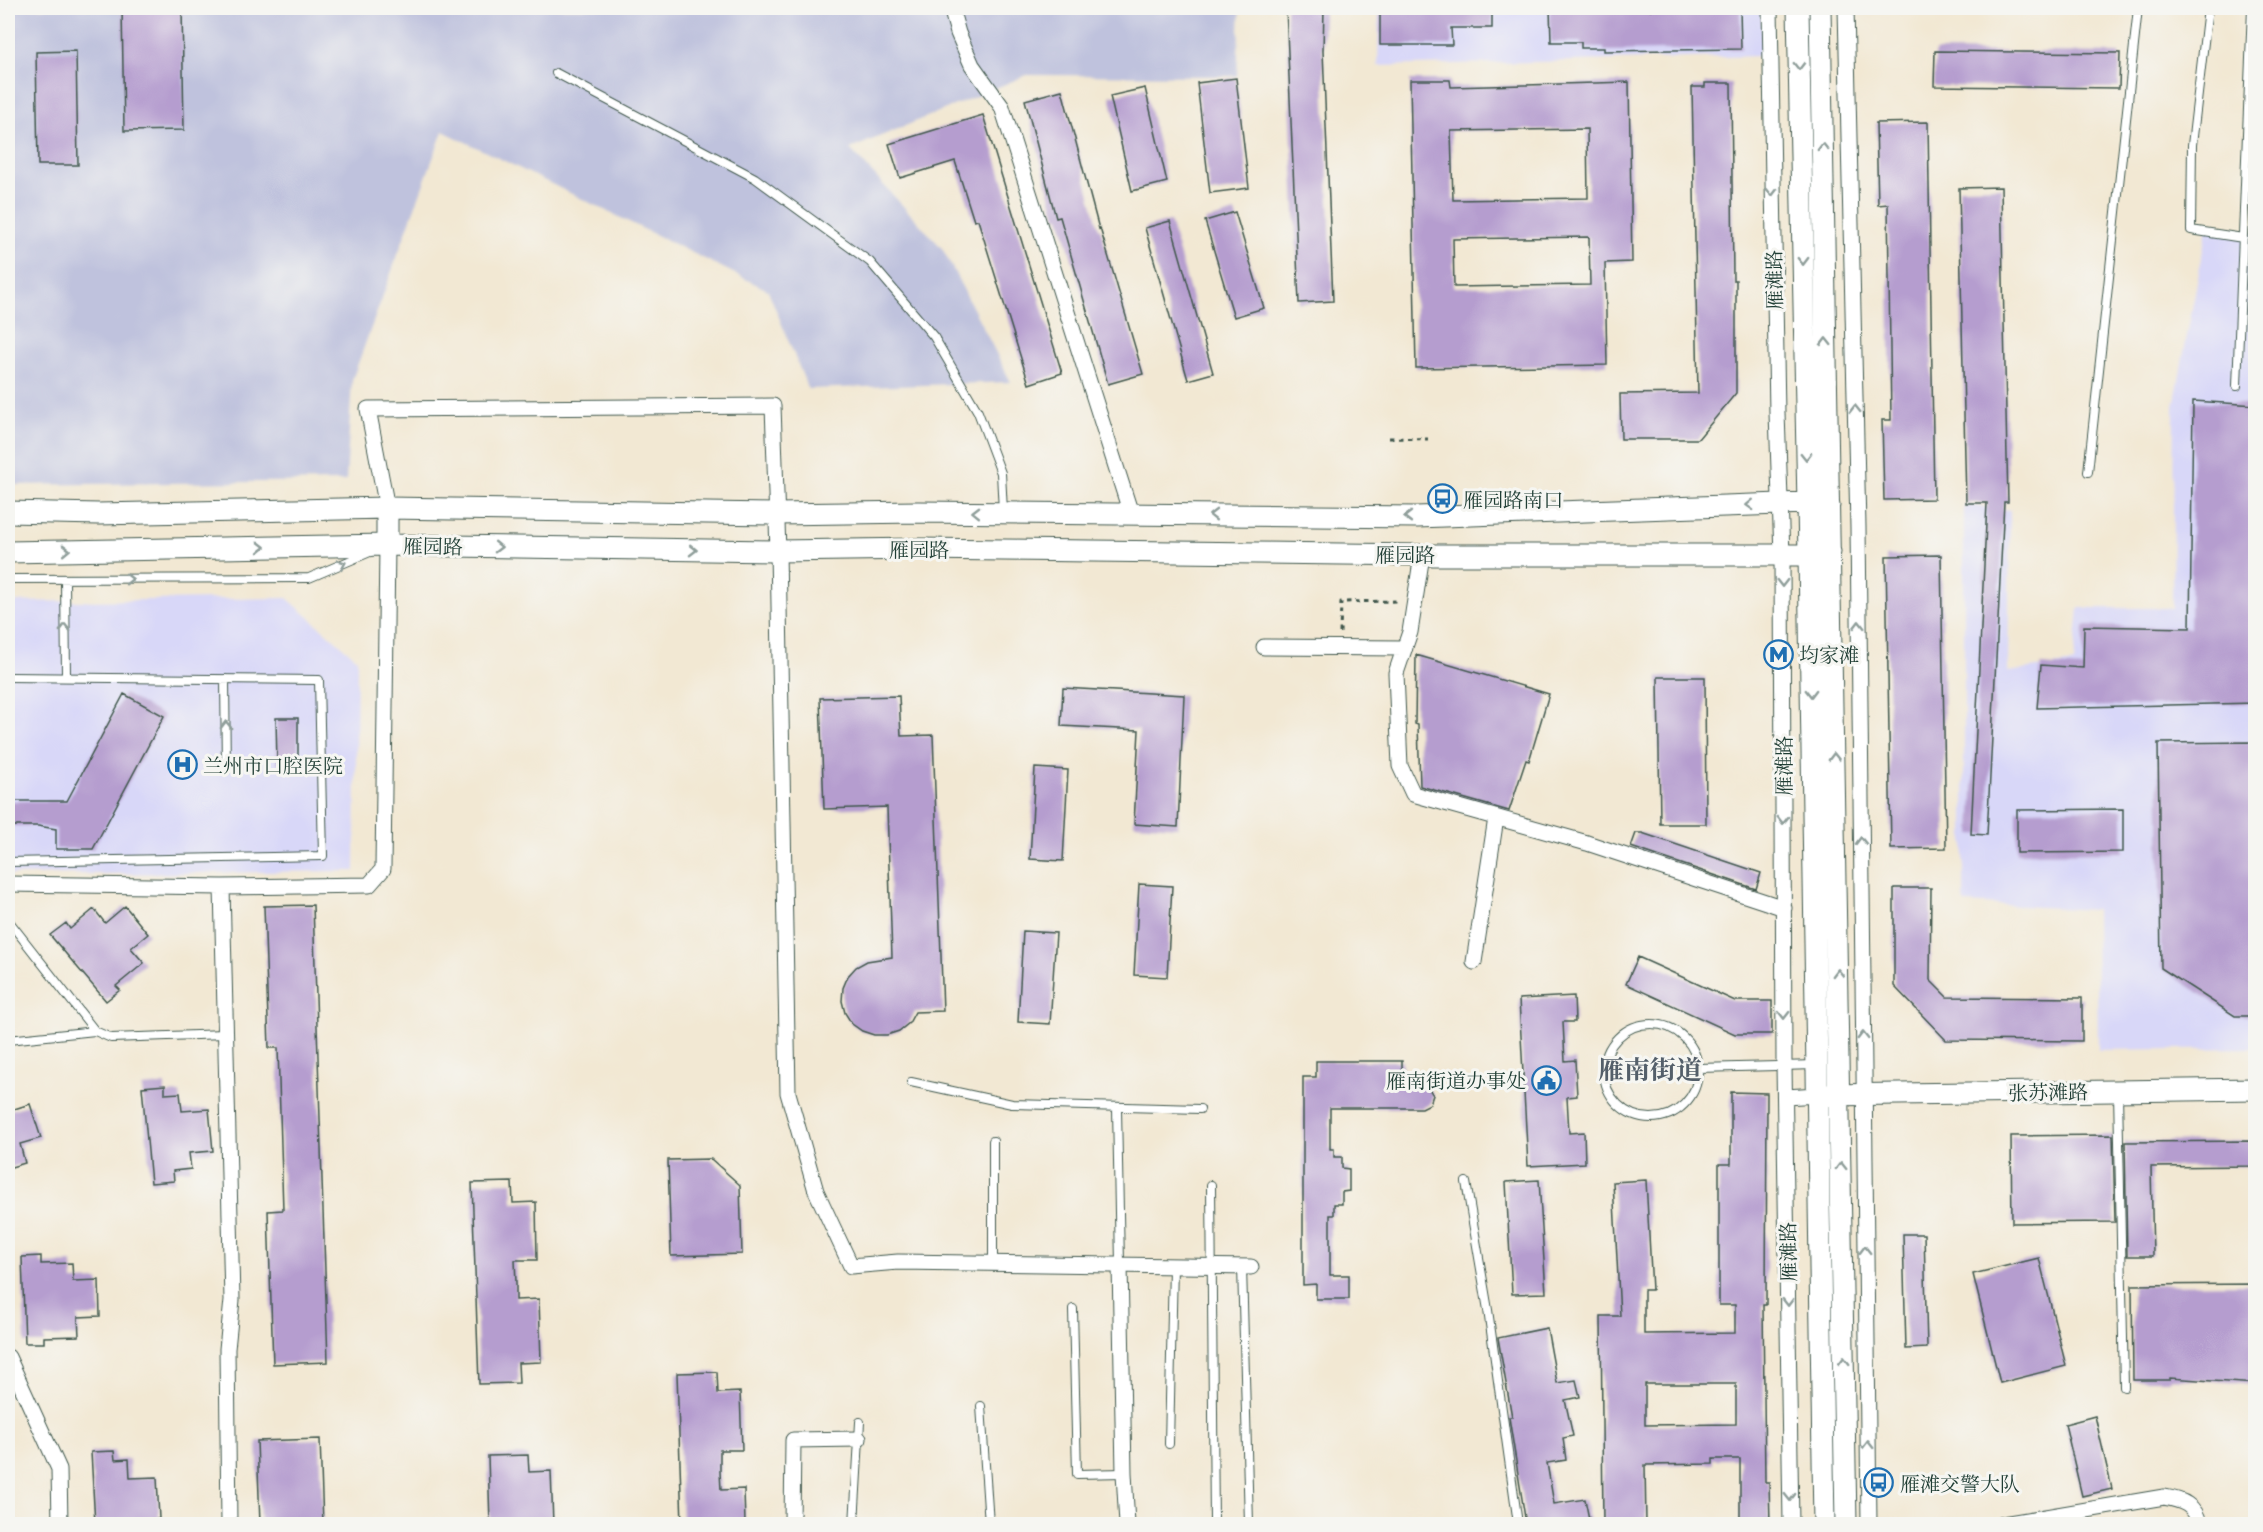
<svg xmlns="http://www.w3.org/2000/svg" width="2263" height="1532" font-family="'Gentium Book Plus','Noto Serif SC',serif">
<style>
.built{fill:#d8d7f8}
.industrial{fill:#bfc2dd}
.building{fill:#b59dcf;fill-rule:evenodd}
.lines{fill:none;stroke-linecap:round;stroke-linejoin:round}
.lane-casing{stroke:#3f574c;stroke-width:10}
.street-casing{stroke:#3f574c;stroke-width:17}
.secondary-casing{stroke:#3f574c;stroke-width:23}
.path{stroke:#3f574c;stroke-width:3;stroke-dasharray:4.5 4.5;stroke-linecap:butt}
.lane{stroke:#fff;stroke-width:8}
.street{stroke:#fff;stroke-width:15}
.secondary{stroke:#fff;stroke-width:21}
.oneway{stroke:#8f9e9a}
.labels{text-anchor:middle;dominant-baseline:central;stroke-width:6;stroke-linejoin:round;paint-order:stroke}
.street-label{font-size:20px;fill:#1f3d34;stroke:#f6f6f2}
.poi-label{font-size:20px;fill:#1f3d34;stroke:#f6f6f2;text-anchor:start}
.district-label{font-size:26px;font-weight:bold;fill:#545f6a;stroke:#f6f6f2}
</style>
<rect width="100%" height="100%" fill="#f6f6f2"/>
<filter id="ink" filterUnits="userSpaceOnUse"><feTurbulence type="fractalNoise" baseFrequency=".0167" numOctaves="2"/><feDisplacementMap in="SourceGraphic" scale="12" xChannelSelector="R" yChannelSelector="G"/><feConvolveMatrix kernelMatrix="1 2 1 2 8 2 1 2 1" color-interpolation-filters="sRGB"/></filter>
<filter id="wash" filterUnits="userSpaceOnUse"><feTurbulence type="fractalNoise" baseFrequency=".008" numOctaves="4" result="noise"/><feDisplacementMap in="SourceGraphic" scale="24" xChannelSelector="R" yChannelSelector="G"/><feGaussianBlur stdDeviation="1.35" result="paint"/><feColorMatrix in="noise" values="0 0 0 0 0 0 0 0 0 0 0 0 0 0 0 0 0 1.4 0 .05"/><feComposite in="paint" operator="in"/></filter>
<g filter="url(#wash)">
<rect width="100%" height="100%" fill="#f2e8d3"/>
<path class="built" d="M 1379,8 L 1762,8 L 1762,56 L 1378,66 Z
M 2207,228 L 2255,233 L 2255,1048 L 2098,1050 L 2096,910 L 1964,903 L 1964,505 L 2010,510 L 2008,672 L 2074,663 L 2079,608 L 2172,608 L 2174,406 Z
M 287,598 L 357,659 L 355,871 L 8,875 L 8,602 Z"/>
<path class="industrial" d="M 8,8 L 1240,8 L 1237,76 L 1027,75 L 850,149 L 942,248 L 1011,382 L 808,389 L 768,290 L 443,131 L 352,380 L 346,481 L 8,485 Z"/>
<g id="blocks">
<path class="building" d="M 122,8 L 182,8 L 184,130 L 124,131 Z
M 1286,8 L 1324,8 L 1323,51 L 1333,301 L 1299,303 Z
M 1380,8 L 1492,8 L 1492,28 L 1451,28 L 1452,45 L 1380,45 Z
M 1550,8 L 1607,8 L 1607,11 L 1740,8 L 1741,49 L 1604,51 L 1604,48 L 1581,48 L 1581,42 L 1551,42 Z
M 76,51 L 78,165 L 38,165 L 36,52 Z
M 1935,51 L 2120,53 L 2119,88 L 1934,86 Z
M 1236,78 L 1249,188 L 1210,193 L 1197,83 Z
M 1410,80 L 1450,80 L 1451,87 L 1629,82 L 1632,262 L 1605,263 L 1607,365 L 1416,368 ZM 1587,129 L 1588,198 L 1453,200 L 1451,131 ZM 1589,237 L 1590,285 L 1454,287 L 1453,239 Z
M 1705,83 L 1731,83 L 1733,280 L 1736,280 L 1736,393 L 1698,439 L 1621,439 L 1620,394 L 1698,393 L 1692,87 L 1705,87 Z
M 1145,88 L 1167,182 L 1132,191 L 1110,96 Z
M 1062,90 L 1099,229 L 1100,228 L 1143,374 L 1108,384 L 1060,217 L 1056,218 L 1025,100 Z
M 983,115 L 1062,373 L 1029,384 L 978,220 L 974,221 L 955,161 L 900,178 L 889,144 Z
M 1928,122 L 1934,499 L 1884,500 L 1882,420 L 1891,420 L 1888,204 L 1878,205 L 1876,123 Z
M 2001,187 L 2008,502 L 2004,502 L 1987,835 L 1971,834 L 1987,503 L 1966,503 L 1959,188 Z
M 1235,212 L 1264,308 L 1234,317 L 1205,221 Z
M 1170,221 L 1213,373 L 1188,380 L 1145,228 Z
M 2193,401 L 2256,405 L 2256,703 L 2037,708 L 2041,665 L 2083,668 L 2084,626 L 2190,628 Z
M 1941,555 L 1946,848 L 1891,849 L 1886,556 Z
M 1416,655 L 1549,694 L 1529,761 L 1526,760 L 1509,811 L 1420,786 L 1418,725 L 1415,724 Z
M 1658,677 L 1705,677 L 1706,824 L 1660,824 Z
M 1063,688 L 1184,695 L 1178,827 L 1134,824 L 1139,730 L 1061,726 Z
M 124,694 L 164,716 L 93,849 L 56,849 L 56,829 L 38,826 L 8,826 L 8,801 L 67,801 Z
M 899,696 L 901,736 L 933,735 L 943,1011 L 915,1012 L 909,1023 L 899,1031 L 887,1035 L 874,1035 L 862,1031 L 852,1024 L 845,1013 L 842,1001 L 843,988 L 848,976 L 856,967 L 867,961 L 892,957 L 887,807 L 824,809 L 820,698 Z
M 276,718 L 298,718 L 298,763 L 277,763 Z
M 2256,742 L 2256,1016 L 2235,1016 L 2161,968 L 2158,743 Z
M 1035,768 L 1068,770 L 1063,861 L 1030,859 Z
M 2123,809 L 2123,852 L 2017,853 L 2017,810 Z
M 1636,833 L 1642,833 L 1761,873 L 1756,889 L 1631,847 Z
M 1139,884 L 1172,886 L 1167,977 L 1134,975 Z
M 1894,888 L 1931,888 L 1930,980 L 1947,997 L 2082,998 L 2082,1041 L 1946,1040 L 1894,986 Z
M 313,905 L 328,1362 L 273,1364 L 268,1211 L 283,1210 L 278,1048 L 269,1048 L 264,906 Z
M 125,906 L 148,934 L 131,948 L 144,963 L 116,986 L 120,990 L 106,1001 L 50,935 L 66,923 L 70,929 L 94,909 L 105,923 Z
M 1023,931 L 1056,933 L 1050,1024 L 1018,1022 Z
M 1638,957 L 1735,1001 L 1772,1001 L 1772,1034 L 1735,1034 L 1626,984 Z
M 1574,996 L 1575,1022 L 1563,1022 L 1565,1061 L 1575,1060 L 1577,1096 L 1567,1097 L 1569,1133 L 1584,1132 L 1585,1163 L 1528,1166 L 1519,999 Z
M 1316,1061 L 1402,1061 L 1402,1081 L 1426,1084 L 1433,1095 L 1430,1104 L 1422,1108 L 1330,1108 L 1330,1149 L 1334,1149 L 1334,1157 L 1342,1157 L 1342,1168 L 1349,1169 L 1349,1191 L 1342,1192 L 1342,1204 L 1334,1204 L 1334,1215 L 1330,1215 L 1330,1275 L 1349,1275 L 1349,1299 L 1316,1299 L 1316,1284 L 1303,1285 L 1303,1077 L 1316,1077 Z
M 165,1085 L 165,1094 L 180,1093 L 182,1111 L 209,1109 L 213,1151 L 189,1153 L 191,1169 L 173,1171 L 174,1181 L 151,1183 L 142,1087 Z
M 1731,1092 L 1767,1093 L 1766,1305 L 1763,1305 L 1765,1482 L 1769,1482 L 1770,1524 L 1740,1524 L 1740,1459 L 1713,1459 L 1713,1464 L 1645,1465 L 1646,1524 L 1603,1524 L 1601,1316 L 1620,1316 L 1613,1182 L 1646,1180 L 1652,1290 L 1644,1290 L 1644,1334 L 1735,1333 L 1735,1305 L 1719,1305 L 1719,1164 L 1731,1164 ZM 1645,1384 L 1736,1384 L 1736,1424 L 1645,1425 Z
M 30,1104 L 41,1138 L 20,1144 L 25,1163 L 8,1168 L 8,1111 Z
M 2113,1135 L 2115,1222 L 2012,1223 L 2011,1136 Z
M 2256,1141 L 2256,1166 L 2151,1167 L 2153,1256 L 2127,1256 L 2125,1142 Z
M 711,1159 L 740,1185 L 742,1254 L 671,1256 L 668,1160 Z
M 1539,1180 L 1546,1293 L 1512,1294 L 1506,1182 Z
M 512,1182 L 513,1203 L 536,1202 L 537,1260 L 515,1260 L 516,1283 L 516,1300 L 539,1299 L 541,1362 L 518,1363 L 519,1383 L 479,1384 L 472,1183 Z
M 1903,1234 L 1924,1234 L 1927,1348 L 1906,1349 Z
M 41,1256 L 41,1264 L 72,1263 L 73,1281 L 99,1280 L 100,1316 L 78,1317 L 79,1336 L 44,1337 L 44,1343 L 25,1343 L 22,1257 Z
M 2039,1258 L 2066,1366 L 2000,1383 L 1973,1274 Z
M 2256,1284 L 2256,1384 L 2170,1378 L 2170,1380 L 2133,1380 L 2132,1285 Z
M 1547,1328 L 1557,1383 L 1576,1380 L 1580,1397 L 1565,1400 L 1573,1436 L 1563,1438 L 1566,1460 L 1547,1463 L 1554,1504 L 1585,1499 L 1590,1524 L 1526,1524 L 1509,1417 L 1512,1417 L 1498,1338 Z
M 717,1372 L 718,1393 L 740,1392 L 742,1450 L 720,1450 L 720,1472 L 721,1490 L 744,1489 L 745,1524 L 682,1524 L 677,1373 Z
M 2095,1416 L 2112,1489 L 2082,1496 L 2065,1424 Z
M 320,1439 L 323,1524 L 260,1524 L 257,1441 Z
M 114,1451 L 115,1460 L 129,1459 L 130,1478 L 157,1477 L 159,1519 L 135,1520 L 135,1524 L 95,1524 L 91,1452 Z
M 528,1455 L 529,1472 L 551,1471 L 553,1524 L 490,1524 L 488,1456 Z"/>
</g>
</g>
<g filter="url(#ink)">
<use href="#blocks" fill-opacity="0" stroke="#3f574c" stroke-width="1.5"/>
<g class="lines">
<defs>
<path id="lane" d="M 2208,8 L 2192,145 L 2191,230 L 2243,238
M 556,73 L 755,178 L 870,262 L 934,337 L 978,412 L 1001,473 L 1003,511
M 2237,386 L 2252,8
M 2088,472 L 2138,8
M 8,579 L 309,578 L 370,552
M 65,579 L 66,677
M 8,677 L 319,680 L 323,856 L 8,862
M 225,679 L 226,770
M 8,920 L 95,1031 L 111,1038 L 225,1034
M1604 1071a47 47 0 1 1 94 0a47 47 0 1 1-94 0Z
M 8,1040 L 95,1031
M 1698,1068 L 1816,1065
M 911,1082 L 1012,1104 L 1200,1109
M 2118,1092 L 2124,1387
M 1117,1108 L 1120,1265
M 1466,1182 L 1488,1310 L 1518,1524
M 1211,1185 L 1214,1524
M 993,1263 L 993,1141
M 1242,1266 L 1249,1524
M 1073,1309 L 1077,1474 L 1124,1473
M 981,1406 L 989,1524
M 1169,1444 L 1173,1266
M 854,1524 L 860,1422"/>
<path id="street" d="M 951,8 L 958,33 L 972,65 L 1002,107 L 1131,514
M 1770,8 L 1777,413 L 1782,555 L 1784,1065 L 1791,1524
M 1846,8 L 1858,527 L 1869,1524
M 387,508 L 368,409 L 773,406 L 778,551 L 788,1093 L 816,1191 L 851,1266 L 898,1262 L 1251,1267
M 1422,555 L 1410,632 L 1396,673 L 1400,766 L 1413,794 L 1587,843 L 1784,908
M 1264,647 L 1405,648
M 8,884 L 222,887 L 369,885 L 383,869 L 387,545
M 222,887 L 232,1300 L 227,1349 L 229,1524
M 1474,962 L 1496,818
M 1786,1097 L 1817,1095
M 1120,1265 L 1124,1473 L 1127,1524
M 8,1357 L 59,1469 L 60,1524
M 792,1524 L 793,1440 L 859,1439
M 2003,1524 L 2164,1497 C 2182,1500 2196,1505 2199,1524"/>
<path id="secondary" d="M 1798,8 L 1809,555 L 1824,1524
M 1820,8 L 1846,1524
M 8,512 L 99,514 L 387,508 L 776,514 L 918,512 L 1417,517 L 1807,503 L 1829,505
M 387,545 L 387,508
M 8,552 L 387,545 L 778,551 L 919,549 L 1422,555 L 1809,555 L 1830,552
M 1827,1095 L 2256,1089"/>
</defs>
<use href="#lane" class="lane-casing"/>
<use href="#street" class="street-casing"/>
<use href="#secondary" class="secondary-casing"/>
<path class="path" d="M 1389,438 L 1428,439
M 1340,633 L 1341,602 L 1399,601"/>
<use href="#lane" class="lane"/>
<use href="#street" class="street"/>
<use href="#secondary" class="secondary"/>
</g>
<defs><path id="oneway-chevron" d="M-2-3.5L2.5 0L-2 3.5" fill="none" stroke-width="1.6" stroke-linecap="round" stroke-linejoin="round" transform="scale(1.5)"/></defs>
<g class="oneway">
<use href="#oneway-chevron" transform="translate(1799 66) rotate(89)"/>
<use href="#oneway-chevron" transform="translate(1823 147) rotate(-91)"/>
<use href="#oneway-chevron" transform="translate(1772 192) rotate(89)"/>
<use href="#oneway-chevron" transform="translate(1803 261) rotate(89)"/>
<use href="#oneway-chevron" transform="translate(1826 342) rotate(-91)"/>
<use href="#oneway-chevron" transform="translate(1855 409) rotate(-91)"/>
<use href="#oneway-chevron" transform="translate(1806 456) rotate(89)"/>
<use href="#oneway-chevron" transform="translate(1750 505) rotate(178)"/>
<use href="#oneway-chevron" transform="translate(976 512) rotate(-179)"/>
<use href="#oneway-chevron" transform="translate(1213 515) rotate(-179)"/>
<use href="#oneway-chevron" transform="translate(1408 517) rotate(-180)"/>
<use href="#oneway-chevron" transform="translate(261 547) rotate(-1)"/>
<use href="#oneway-chevron" transform="translate(498 547) rotate(1)"/>
<use href="#oneway-chevron" transform="translate(66 550) rotate(-1)"/>
<use href="#oneway-chevron" transform="translate(693 550) rotate(1)"/>
<use href="#oneway-chevron" transform="translate(342 564) rotate(-23)"/>
<use href="#oneway-chevron" transform="translate(129 579)"/>
<use href="#oneway-chevron" transform="translate(1782 583) rotate(90)"/>
<use href="#oneway-chevron" transform="translate(1859 625) rotate(-91)"/>
<use href="#oneway-chevron" transform="translate(65 628) rotate(-91)"/>
<use href="#oneway-chevron" transform="translate(1811 693) rotate(89)"/>
<use href="#oneway-chevron" transform="translate(226 725) rotate(-91)"/>
<use href="#oneway-chevron" transform="translate(1834 757) rotate(-91)"/>
<use href="#oneway-chevron" transform="translate(1783 820) rotate(90)"/>
<use href="#oneway-chevron" transform="translate(1861 841) rotate(-91)"/>
<use href="#oneway-chevron" transform="translate(1838 973) rotate(-91)"/>
<use href="#oneway-chevron" transform="translate(1784 1015) rotate(90)"/>
<use href="#oneway-chevron" transform="translate(1863 1036) rotate(-91)"/>
<use href="#oneway-chevron" transform="translate(1841 1166) rotate(-91)"/>
<use href="#oneway-chevron" transform="translate(1865 1250) rotate(-91)"/>
<use href="#oneway-chevron" transform="translate(1788 1302) rotate(89)"/>
<use href="#oneway-chevron" transform="translate(1844 1361) rotate(-91)"/>
<use href="#oneway-chevron" transform="translate(1868 1445) rotate(-91)"/>
<use href="#oneway-chevron" transform="translate(1790 1497) rotate(89)"/>
</g>
</g>
<defs>
<symbol id="bus-ring" viewBox="-11 -11 22 22"><circle r="9.5" fill="#f6f6f2" stroke="#1f6fb2" stroke-width="1.5"/><path d="M-5-6H5V4H4V6H2V4H-2V6H-4V4H-5ZM-3.5-4V0h7V-4ZM-3.5 1.2v1.5H-2V1.2ZM2 1.2v1.5H3.5V1.2Z" fill="#1f6fb2"/></symbol>
<symbol id="metro-ring" viewBox="-11 -11 22 22"><circle r="9.5" fill="#f6f6f2" stroke="#1f6fb2" stroke-width="1.5"/><path d="M-5.5 5V-5H-3L0 0L3-5H5.5V5H3V-.5L0 4L-3-.5V5Z" fill="#1f6fb2"/></symbol>
<symbol id="hospital-ring" viewBox="-11 -11 22 22"><circle r="9.5" fill="#f6f6f2" stroke="#1f6fb2" stroke-width="1.5"/><path d="M-5-5h3v3.5h4V-5h3V5h-3V1.5h-4V5h-3Z" fill="#1f6fb2"/></symbol>
<symbol id="civic-ring" viewBox="-11 -11 22 22"><circle r="9.5" fill="#f6f6f2" stroke="#1f6fb2" stroke-width="1.5"/><path d="M-.6-6.5H3V-4.5H.6V-3L4-1V1h2V6H-6V1h2V-1L-.6-3ZM-1.2 2.5V6h2.4V2.5Z" fill="#1f6fb2"/></symbol>
</defs>
<g fill-rule="evenodd">
<use href="#bus-ring" x="1426" y="482" width="33" height="33"/>
<use href="#metro-ring" x="1762" y="638" width="33" height="33"/>
<use href="#hospital-ring" x="166" y="748" width="33" height="33"/>
<use href="#civic-ring" x="1530" y="1064" width="33" height="33"/>
<use href="#bus-ring" x="1862" y="1466" width="33" height="33"/>
</g>
<g class="labels">
<g class="street-label">
<text transform="translate(1774 280) rotate(-91)">雁滩路</text>
<text transform="translate(433 546) rotate(1)">雁园路</text>
<text x="919" y="549">雁园路</text>
<text x="1405" y="554">雁园路</text>
<text transform="translate(1783 766) rotate(-90)">雁滩路</text>
<text transform="translate(2048 1092) rotate(-1)">张苏滩路</text>
<text transform="translate(1788 1252) rotate(-91)">雁滩路</text>
</g>
<g class="poi-label">
<text x="1463" y="499">雁园路南口</text>
<text x="1799" y="654">均家滩</text>
<text x="203" y="765">兰州市口腔医院</text>
<text x="1526" y="1080" text-anchor="end">雁南街道办事处</text>
<text x="1900" y="1483">雁滩交警大队</text>
</g>
<g class="district-label">
<text x="1650" y="1069">雁南街道</text>
</g>
</g>
<rect width="2263" height="1532" fill="none" stroke="#f6f6f2" stroke-width="30"/>
</svg>
